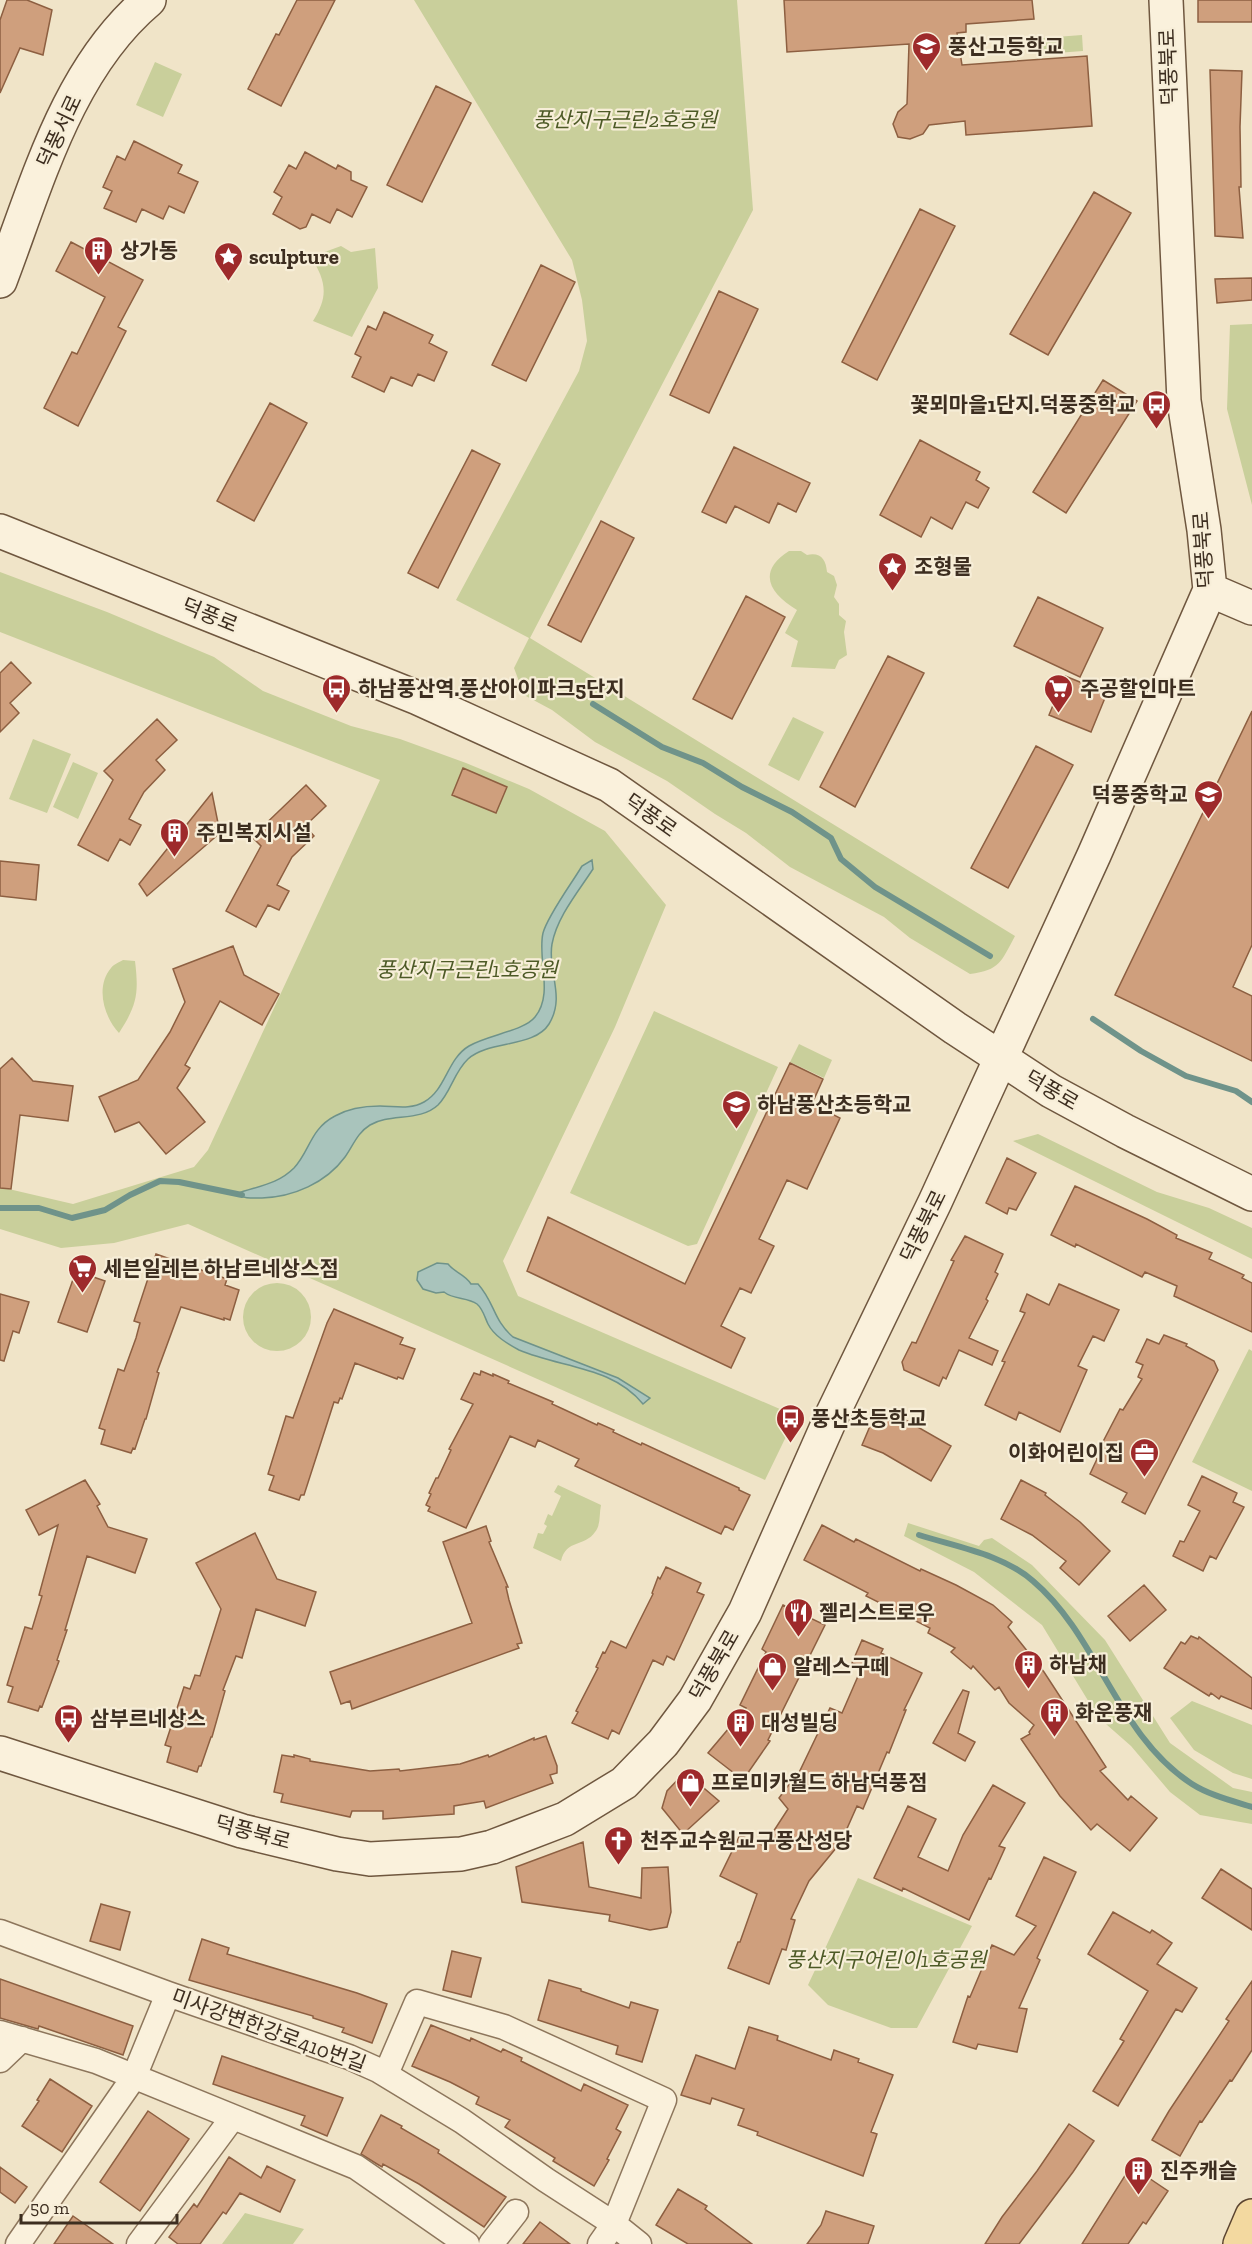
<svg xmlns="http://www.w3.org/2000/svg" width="1252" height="2244" font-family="'Zilla Slab','Noto Sans KR',serif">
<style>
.green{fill:#c9cf9b}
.water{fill:#a9c4bc;stroke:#6f938a;stroke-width:1.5}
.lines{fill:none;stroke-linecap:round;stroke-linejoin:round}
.stream{stroke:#6f938a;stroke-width:6}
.building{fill:#cf9f7d;stroke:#8d5f41;stroke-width:1.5}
.street-casing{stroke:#8d765c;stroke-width:27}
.secondary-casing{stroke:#6f573f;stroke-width:36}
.primary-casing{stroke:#5b4430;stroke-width:36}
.street{stroke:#faf1dc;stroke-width:24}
.secondary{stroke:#faf1dc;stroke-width:33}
.primary{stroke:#f3d9a0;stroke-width:33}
.labels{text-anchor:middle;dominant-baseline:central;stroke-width:4.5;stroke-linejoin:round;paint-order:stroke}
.poi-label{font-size:21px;font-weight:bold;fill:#3d2e20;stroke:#f7eed8;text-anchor:start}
.street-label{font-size:21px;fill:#3d2e20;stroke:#f7eed8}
.park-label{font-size:21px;font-style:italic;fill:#4d5a26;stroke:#f7eed8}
</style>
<rect width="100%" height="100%" fill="#f0e4c8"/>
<path class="green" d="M 414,0 L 737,0 L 753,210 L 530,638 L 1015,936 C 1001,962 1000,970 970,974 L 910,938 L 884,917 L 790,867 L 746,833 L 715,814 L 667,781 L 595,742 L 552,710 L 524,695 L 514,668 L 529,638 L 456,600 L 579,371 L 587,341 L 582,300 L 572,260 Z
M 1082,35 L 1083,51 L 1043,54 L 1043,38 Z
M 155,62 L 182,74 L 163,117 L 136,105 Z
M 341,246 L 351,252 L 375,248 L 378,288 L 352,337 L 313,321 C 329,296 326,281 311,257 Z
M 1252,324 L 1252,505 L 1227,409 L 1230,325 Z
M 789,551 L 801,551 L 807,555 C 821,552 826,560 827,572 L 834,576 L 837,585 L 834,597 L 839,604 L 839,615 L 846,621 L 844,632 L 847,655 L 839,660 L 835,669 L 791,667 L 798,641 L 785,633 L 797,610 C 770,594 756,572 789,551 Z
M 0,572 L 107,612 L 214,657 L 263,691 L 351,726 L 400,739 L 466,763 L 529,789 L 605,831 L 666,905 L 615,1027 L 503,1261 L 518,1296 L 796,1416 L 765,1480 L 188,1224 L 114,1243 L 61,1248 L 0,1229 L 0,1187 L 73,1204 L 194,1167 L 208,1150 L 380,780 L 0,632 Z
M 793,717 L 824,732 L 799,781 L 768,765 Z
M 33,739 L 71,754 L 47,813 L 9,799 Z
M 73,762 L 98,773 L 78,819 L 53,807 Z
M 123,960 L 135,961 C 139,994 137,1005 119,1033 C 104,1017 95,987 111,968 C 114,964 120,962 123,960 Z
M 654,1011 L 778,1067 L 697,1244 L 688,1246 L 570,1193 Z
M 799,1044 L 832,1060 L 824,1078 L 790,1062 Z
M 1038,1134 L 1157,1192 L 1209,1208 L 1252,1228 L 1252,1259 L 1013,1141 Z
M243 1317a34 34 0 1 1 68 0a34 34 0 1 1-68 0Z
M 1249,1349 L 1252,1351 L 1252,1491 L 1192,1462 Z
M 558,1485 L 601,1505 C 599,1514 601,1525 595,1532 C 585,1547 566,1539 561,1561 L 533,1548 L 538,1533 L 543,1534 L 547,1526 L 544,1524 L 548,1514 L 552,1516 L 561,1496 L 554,1492 Z
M 908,1523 L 979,1546 L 984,1540 L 992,1538 L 1032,1565 L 1105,1640 L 1170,1743 L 1233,1788 L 1252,1792 L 1252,1824 L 1200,1815 L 1170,1792 L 1131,1746 L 1098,1717 L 1042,1625 L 974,1572 L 904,1536 Z
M 1192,1701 L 1252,1725 L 1252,1779 L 1233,1773 L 1194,1750 L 1170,1718 Z
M 858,1878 L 972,1926 L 917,2028 L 891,2028 L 828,2005 L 808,1985 Z
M 245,2213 L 304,2229 L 293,2244 L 222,2244 Z"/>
<path class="water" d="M 592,860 L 593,869 C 578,892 557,917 552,944 C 547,972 566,996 549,1024 C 534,1048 489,1040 468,1059 C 454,1072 451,1092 438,1105 C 420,1122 390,1113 370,1125 C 357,1133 353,1146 345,1157 C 326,1183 293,1197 262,1198 C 252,1198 245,1199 236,1194 C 257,1186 277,1185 294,1168 C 310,1151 310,1129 335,1116 C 349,1108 365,1106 380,1106 C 395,1106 410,1110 424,1102 C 446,1090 447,1059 469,1046 C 487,1035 524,1031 535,1017 C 554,994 537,959 543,933 C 548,915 572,883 582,866 Z
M 437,1263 L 448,1264 C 455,1273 465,1274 471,1284 L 478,1284 C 495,1303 493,1320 513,1337 L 618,1378 L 650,1398 L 643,1404 C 612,1366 561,1368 519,1350 C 508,1344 494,1336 488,1324 C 485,1318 483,1309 477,1304 C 467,1297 454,1300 444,1292 L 436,1293 L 423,1289 L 417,1280 L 418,1272 Z"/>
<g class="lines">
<path class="stream" d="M 593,704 L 662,747 L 703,763 L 742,787 L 792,812 L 831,838 L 841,859 L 875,887 L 990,956
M 1093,1019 L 1141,1051 L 1186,1076 L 1236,1091 L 1252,1102
M 0,1208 L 39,1208 L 72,1218 L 105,1210 L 130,1195 L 160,1181 L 179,1182 L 242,1195
M 919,1535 C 957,1547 1002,1554 1033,1581 C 1099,1637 1117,1736 1192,1784 C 1209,1795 1233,1801 1252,1807"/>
</g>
<path class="building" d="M 7,0 L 27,0 L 52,10 L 43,55 L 20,48 L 0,93 L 0,20 Z
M 297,0 L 335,0 L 281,106 L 248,89 L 276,34 L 279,35 Z
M 784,0 L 1032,0 L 1034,19 L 966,24 L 966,32 L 957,33 L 962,65 L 1087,56 L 1092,126 L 966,135 L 965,121 L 929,125 L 923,134 L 910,139 L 898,137 L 893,124 L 898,112 L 907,104 L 909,44 L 787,52 Z
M 1198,0 L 1252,0 L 1252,22 L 1198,22 Z
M 1210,70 L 1242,71 L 1240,127 L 1241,187 L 1239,187 L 1243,238 L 1215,236 Z
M 436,86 L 471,103 L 422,202 L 387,185 Z
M 134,141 L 182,165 L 178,173 L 198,182 L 184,213 L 169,206 L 163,219 L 142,209 L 136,222 L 104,208 L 112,191 L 103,187 L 117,156 L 125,160 Z
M 305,152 L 336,169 L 338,165 L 351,172 L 351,180 L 367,187 L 352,217 L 337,209 L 330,223 L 312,214 L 306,227 L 300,229 L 273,214 L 282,197 L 274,192 L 289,165 L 296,169 Z
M 1094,192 L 1131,213 L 1048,355 L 1010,334 Z
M 920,209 L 955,226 L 877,380 L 842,362 Z
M 71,242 L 143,280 L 118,327 L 126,331 L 78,426 L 44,408 L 72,352 L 77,354 L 105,297 L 56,271 Z
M 541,265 L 575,282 L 526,381 L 492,365 Z
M 1252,278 L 1252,300 L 1217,303 L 1215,279 Z
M 719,291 L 758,309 L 709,413 L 670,395 Z
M 384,312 L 433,335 L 429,343 L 447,352 L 434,381 L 418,374 L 412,386 L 391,377 L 384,392 L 352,377 L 361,357 L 355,354 L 368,326 L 376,330 Z
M 1103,380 L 1137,401 L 1066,513 L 1033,492 Z
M 270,403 L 307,423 L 254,521 L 217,501 Z
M 920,440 L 980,472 L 976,480 L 989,488 L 978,508 L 966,502 L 952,529 L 931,517 L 921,537 L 880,515 Z
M 734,447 L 810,483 L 796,512 L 778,503 L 769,523 L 735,506 L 726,523 L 702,512 Z
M 472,450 L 500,464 L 438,588 L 408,573 Z
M 601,521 L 634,538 L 581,642 L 548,625 Z
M 746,596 L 785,617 L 732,719 L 693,699 Z
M 1038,597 L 1103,628 L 1080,677 L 1014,646 Z
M 888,656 L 924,673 L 855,807 L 820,787 Z
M 11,662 L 31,683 L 10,703 L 19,713 L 0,732 L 0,673 Z
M 1065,676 L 1107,693 L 1091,732 L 1049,715 Z
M 1252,711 L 1252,945 L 1233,987 L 1252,996 L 1252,1061 L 1115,995 Z
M 157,719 L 177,740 L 156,760 L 165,770 L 144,792 L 129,819 L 141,825 L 130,845 L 120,839 L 108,861 L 78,845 L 113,780 L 104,771 Z
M 1036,746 L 1073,765 L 1008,888 L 971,868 Z
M 463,768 L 507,787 L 496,813 L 452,795 Z
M 306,785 L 326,806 L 305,826 L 314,836 L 292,857 L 277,885 L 289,891 L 279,910 L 268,905 L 256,927 L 226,911 L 261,846 L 252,837 Z
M 212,793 L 220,833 L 147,896 L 139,884 Z
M 0,861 L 39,865 L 36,900 L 0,896 Z
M 233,946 L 244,975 L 279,994 L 262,1025 L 220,1001 L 185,1065 L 190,1068 L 177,1088 L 205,1122 L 166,1154 L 139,1122 L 115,1132 L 99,1097 L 138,1080 L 170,1032 L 185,1002 L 173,969 Z
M 12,1058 L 33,1081 L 73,1086 L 68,1121 L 20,1115 L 11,1189 L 0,1188 L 0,1069 Z
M 790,1063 L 823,1079 L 812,1104 L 840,1118 L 807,1189 L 787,1180 L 759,1239 L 774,1246 L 751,1293 L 740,1288 L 721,1326 L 745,1338 L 731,1368 L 527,1271 L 548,1217 L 685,1284 Z
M 1007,1158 L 1036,1173 L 1016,1210 L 1009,1208 L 1007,1214 L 986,1203 Z
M 1075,1186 L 1147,1219 L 1177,1235 L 1176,1238 L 1212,1253 L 1209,1259 L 1244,1275 L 1242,1278 L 1252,1283 L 1252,1332 L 1174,1296 L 1177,1286 L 1145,1272 L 1142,1277 L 1076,1244 L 1075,1247 L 1051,1235 Z
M 965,1236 L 1003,1254 L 995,1272 L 998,1274 L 986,1299 L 988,1301 L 969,1338 L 998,1351 L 992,1365 L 959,1350 L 946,1379 L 943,1377 L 939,1386 L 904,1370 L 902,1362 L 912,1342 L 916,1343 L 954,1261 L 951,1260 Z
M 156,1254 L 227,1279 L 225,1285 L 239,1290 L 230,1320 L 224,1318 L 224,1320 L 181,1307 L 157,1372 L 159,1373 L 146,1419 L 145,1419 L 135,1449 L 133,1448 L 131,1453 L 101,1444 L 105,1430 L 99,1428 L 118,1369 L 124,1371 L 136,1338 L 140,1323 L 134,1321 Z
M 76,1271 L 105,1281 L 87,1332 L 58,1322 Z
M 1059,1284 L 1119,1310 L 1104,1341 L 1093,1336 L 1078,1366 L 1087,1370 L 1060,1432 L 1019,1412 L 1016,1420 L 985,1405 L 1005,1362 L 1002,1361 L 1025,1313 L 1020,1311 L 1027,1294 L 1049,1305 Z
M 0,1294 L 29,1302 L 19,1333 L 13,1331 L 4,1361 L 0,1360 Z
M 334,1309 L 403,1338 L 400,1344 L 415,1349 L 403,1379 L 398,1377 L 397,1379 L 355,1363 L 342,1399 L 340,1398 L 338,1403 L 334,1402 L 304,1495 L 301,1495 L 299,1500 L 269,1490 L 274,1476 L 268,1474 L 286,1416 L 293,1418 L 327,1323 Z
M 1164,1335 L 1187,1344 L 1186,1346 L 1214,1361 L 1218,1370 L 1145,1514 L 1122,1502 L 1127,1493 L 1090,1474 L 1097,1459 L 1095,1457 L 1120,1409 L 1123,1410 L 1142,1379 L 1138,1377 L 1143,1365 L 1136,1362 L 1147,1339 L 1159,1344 Z
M 481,1371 L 493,1376 L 493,1374 L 509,1381 L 508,1383 L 553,1402 L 552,1404 L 563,1409 L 597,1425 L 598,1423 L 614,1430 L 613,1432 L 641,1445 L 642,1443 L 739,1488 L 739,1490 L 750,1495 L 733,1530 L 725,1526 L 721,1534 L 575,1466 L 579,1459 L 538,1440 L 535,1447 L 510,1436 L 466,1528 L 428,1511 L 430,1507 L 426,1505 L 431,1494 L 429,1493 L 436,1478 L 438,1478 L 451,1450 L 449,1449 L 473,1404 L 461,1399 L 474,1373 L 480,1375 Z
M 876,1412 L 892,1418 L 895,1414 L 951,1446 L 931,1481 L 883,1453 L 862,1445 Z
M 1202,1476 L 1237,1493 L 1233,1502 L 1244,1507 L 1216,1559 L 1210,1556 L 1203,1571 L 1173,1556 L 1180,1541 L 1184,1542 L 1200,1511 L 1188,1505 Z
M 85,1480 L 100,1504 L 97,1506 L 108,1527 L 147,1539 L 135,1573 L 87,1556 L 65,1630 L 67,1630 L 57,1660 L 59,1661 L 42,1707 L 40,1706 L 38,1711 L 8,1702 L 13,1687 L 7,1685 L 25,1627 L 32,1629 L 42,1596 L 39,1595 L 58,1525 L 39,1535 L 26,1510 Z
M 1021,1480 L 1046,1493 L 1045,1495 L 1080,1522 L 1110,1551 L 1079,1585 L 1060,1568 L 1066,1561 L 1032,1535 L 1001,1519 Z
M 822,1525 L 854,1542 L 856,1539 L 920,1571 L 921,1569 L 956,1585 L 993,1605 L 1012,1622 L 1008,1627 L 1044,1672 L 1106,1767 L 1100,1771 L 1128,1800 L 1131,1796 L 1157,1818 L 1130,1851 L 1097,1824 L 1091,1830 L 1060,1796 L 1021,1739 L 1030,1734 L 1029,1732 L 1034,1725 L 1009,1703 L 999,1687 L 995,1690 L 973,1666 L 971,1669 L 951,1652 L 955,1648 L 928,1633 L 930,1628 L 866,1596 L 868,1593 L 804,1560 Z
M 486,1526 L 491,1541 L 489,1542 L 508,1587 L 506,1587 L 509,1600 L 522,1643 L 517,1644 L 519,1648 L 352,1709 L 350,1701 L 341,1704 L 330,1672 L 472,1623 L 443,1542 Z
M 255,1533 L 277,1579 L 316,1592 L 305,1626 L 256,1609 L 242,1658 L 236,1656 L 223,1690 L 225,1691 L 212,1737 L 211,1737 L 201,1766 L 199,1766 L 197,1772 L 167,1762 L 171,1747 L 165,1745 L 184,1687 L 190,1689 L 195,1675 L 200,1676 L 221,1609 L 196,1563 Z
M 666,1567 L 701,1583 L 697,1592 L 704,1595 L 674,1660 L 667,1656 L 663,1665 L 653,1660 L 619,1734 L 612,1730 L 608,1739 L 572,1723 L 578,1712 L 576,1711 L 598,1668 L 596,1667 L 603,1652 L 605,1653 L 611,1641 L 626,1648 L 653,1594 L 652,1593 L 658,1577 L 660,1579 Z
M 1144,1585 L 1166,1610 L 1130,1641 L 1108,1616 Z
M 783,1605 L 825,1625 L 768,1740 L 770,1741 L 743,1780 L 708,1753 L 746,1708 L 740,1705 L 766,1652 L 762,1649 Z
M 1191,1636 L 1198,1639 L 1199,1637 L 1252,1678 L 1252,1709 L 1221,1696 L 1219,1699 L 1211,1693 L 1209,1696 L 1164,1668 L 1181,1642 L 1185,1644 Z
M 862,1640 L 883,1649 L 881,1653 L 922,1673 L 904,1710 L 906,1710 L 889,1753 L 887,1752 L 863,1809 L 857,1806 L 841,1842 L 809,1881 L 791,1919 L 795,1920 L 786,1950 L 782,1949 L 769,1984 L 728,1968 L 738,1942 L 740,1942 L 757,1894 L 720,1876 L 740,1835 L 764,1846 L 788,1809 L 779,1798 L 793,1779 L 795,1781 L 830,1708 L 842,1713 L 862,1667 L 852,1663 Z
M 963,1690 L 969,1692 L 958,1733 L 975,1742 L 965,1761 L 933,1743 Z
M 546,1736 L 557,1766 L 557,1773 L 550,1775 L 553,1783 L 486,1808 L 484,1801 L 454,1806 L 454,1814 L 383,1819 L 383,1811 L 352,1811 L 350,1817 L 281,1802 L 283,1794 L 274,1792 L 282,1755 L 294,1757 L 294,1755 L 310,1759 L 310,1761 L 370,1771 L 399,1769 L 400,1771 L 460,1764 L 488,1755 L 489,1757 L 534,1738 L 534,1740 Z
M 685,1772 L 719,1801 L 683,1834 L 662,1808 L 667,1791 Z
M 993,1785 L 1025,1803 L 999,1846 L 1005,1848 L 991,1879 L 989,1878 L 969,1920 L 903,1888 L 902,1891 L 874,1878 L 908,1806 L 936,1819 L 918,1857 L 948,1871 L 963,1835 Z
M 583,1842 L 589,1887 L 641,1898 L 642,1868 L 668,1867 L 671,1912 L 667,1927 L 650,1930 L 609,1921 L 610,1915 L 522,1902 L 516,1867 Z
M 1044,1857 L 1076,1872 L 1037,1958 L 1040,1960 L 1019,2008 L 1027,2009 L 1017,2052 L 978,2044 L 976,2049 L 953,2042 L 968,1996 L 970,1997 L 992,1945 L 1014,1955 L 1036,1926 L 1016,1916 Z
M 1221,1869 L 1252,1889 L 1252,1930 L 1202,1898 Z
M 101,1904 L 130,1912 L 120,1950 L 90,1941 Z
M 1113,1912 L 1150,1933 L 1152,1930 L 1172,1943 L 1157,1964 L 1197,1988 L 1182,2012 L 1176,2009 L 1118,2106 L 1093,2091 L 1124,2041 L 1120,2039 L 1148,1991 L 1088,1954 Z
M 202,1939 L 229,1948 L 227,1954 L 357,1993 L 387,2004 L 372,2043 L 342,2032 L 344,2028 L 313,2018 L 313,2016 L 189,1980 Z
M 452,1951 L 481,1958 L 471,1997 L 443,1990 Z
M 0,1979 L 133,2026 L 123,2055 L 39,2026 L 38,2029 L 0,2018 Z
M 549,1980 L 581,1989 L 581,1991 L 629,2008 L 631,2002 L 658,2010 L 642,2062 L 616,2054 L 618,2046 L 538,2020 Z
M 1252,1981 L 1252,2050 L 1232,2081 L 1230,2080 L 1202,2122 L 1200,2121 L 1180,2156 L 1152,2140 L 1169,2111 L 1229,2021 L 1226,2019 Z
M 431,2025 L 470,2041 L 471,2038 L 501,2052 L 503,2049 L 522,2058 L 521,2061 L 581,2091 L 584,2084 L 628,2105 L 616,2129 L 621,2132 L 607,2159 L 609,2160 L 594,2186 L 553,2161 L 555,2158 L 505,2127 L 510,2120 L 476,2104 L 479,2097 L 450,2082 L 412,2066 Z
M 749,2027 L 778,2036 L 777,2040 L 831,2060 L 834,2050 L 859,2059 L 858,2062 L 893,2075 L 871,2132 L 877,2134 L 863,2176 L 757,2135 L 758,2132 L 738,2125 L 744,2109 L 712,2098 L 710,2104 L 681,2095 L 696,2055 L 735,2069 Z
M 222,2056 L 343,2098 L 327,2136 L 301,2125 L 305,2116 L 213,2084 Z
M 50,2079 L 92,2106 L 62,2152 L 22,2126 L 39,2101 L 37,2100 Z
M 148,2111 L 189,2139 L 140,2211 L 100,2182 Z
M 381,2115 L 402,2126 L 401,2128 L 439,2150 L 438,2153 L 506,2197 L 484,2227 L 419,2184 L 383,2164 L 382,2167 L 377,2164 L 361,2154 Z
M 1069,2124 L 1094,2141 L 1073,2172 L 1019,2244 L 985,2244 L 1002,2217 L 1037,2171 Z
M 229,2157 L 261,2178 L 267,2166 L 295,2180 L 280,2212 L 240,2193 L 226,2214 L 223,2212 L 200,2244 L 178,2244 L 169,2237 L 194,2204 L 197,2207 Z
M 1131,2166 L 1168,2191 L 1146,2224 L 1143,2222 L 1128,2244 L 1082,2244 Z
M 0,2167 L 27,2187 L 15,2203 L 0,2192 Z
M 678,2189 L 707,2206 L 705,2209 L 752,2244 L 688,2244 L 656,2225 Z
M 826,2211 L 874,2226 L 868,2244 L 807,2244 L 821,2225 Z
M 73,2216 L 113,2244 L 54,2244 Z
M 540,2222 L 570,2244 L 523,2244 Z"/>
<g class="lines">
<defs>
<path id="street" d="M 0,1932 L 168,1994 L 349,2057 L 378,2070 L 462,2121 L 546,2180 L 614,2224 L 639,2244
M 0,2033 L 96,2061 L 356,2167 L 467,2244
M 0,2060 L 22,2039
M 386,2074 L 417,2002 L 504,2027 L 664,2100 L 614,2224 L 600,2244
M 18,2244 L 134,2077 L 168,1994
M 139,2244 L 233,2117
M 491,2244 L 516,2212"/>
<path id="secondary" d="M 0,281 C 37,184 67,69 149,0
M 0,531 L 418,698 L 609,785 L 955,1028 L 1051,1091 L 1125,1131 L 1252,1194
M 1210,590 L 1252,608
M 0,1753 L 242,1831 L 337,1854 L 370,1859 L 461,1854 L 492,1847 L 565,1819 L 624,1783 L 663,1743 L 695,1700 L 745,1612 L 833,1413 L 935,1202 L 1094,855 L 1210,590 L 1204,530 L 1184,401 L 1166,0"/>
<path id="primary" d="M 1240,2244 L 1252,2216"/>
</defs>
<use href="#street" class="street-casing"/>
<use href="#secondary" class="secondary-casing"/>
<use href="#primary" class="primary-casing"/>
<use href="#street" class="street"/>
<use href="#secondary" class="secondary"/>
<use href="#primary" class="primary"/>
</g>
<defs>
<symbol id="school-pin" viewBox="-11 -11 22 30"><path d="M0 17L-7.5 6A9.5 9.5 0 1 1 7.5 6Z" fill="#9e2a2b" stroke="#f7eed8"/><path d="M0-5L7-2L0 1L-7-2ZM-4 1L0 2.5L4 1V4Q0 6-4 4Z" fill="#fff"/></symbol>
<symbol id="building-pin" viewBox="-11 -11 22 30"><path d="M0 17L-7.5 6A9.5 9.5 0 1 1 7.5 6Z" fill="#9e2a2b" stroke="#f7eed8"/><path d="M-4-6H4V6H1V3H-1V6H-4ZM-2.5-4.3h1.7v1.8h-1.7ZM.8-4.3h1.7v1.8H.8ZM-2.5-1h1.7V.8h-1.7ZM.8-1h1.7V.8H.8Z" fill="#fff"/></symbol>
<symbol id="sight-pin" viewBox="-11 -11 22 30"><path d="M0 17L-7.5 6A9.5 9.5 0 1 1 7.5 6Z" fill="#9e2a2b" stroke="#f7eed8"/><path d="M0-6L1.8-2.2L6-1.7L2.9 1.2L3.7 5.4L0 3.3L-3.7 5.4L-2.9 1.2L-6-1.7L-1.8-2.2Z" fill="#fff"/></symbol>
<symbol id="bus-pin" viewBox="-11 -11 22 30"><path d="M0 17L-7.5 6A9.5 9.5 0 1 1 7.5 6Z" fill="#9e2a2b" stroke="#f7eed8"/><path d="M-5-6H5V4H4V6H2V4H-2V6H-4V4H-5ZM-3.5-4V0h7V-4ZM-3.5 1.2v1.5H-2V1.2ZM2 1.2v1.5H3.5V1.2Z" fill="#fff"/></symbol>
<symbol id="supermarket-pin" viewBox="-11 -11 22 30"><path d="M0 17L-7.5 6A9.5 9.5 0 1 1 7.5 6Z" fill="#9e2a2b" stroke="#f7eed8"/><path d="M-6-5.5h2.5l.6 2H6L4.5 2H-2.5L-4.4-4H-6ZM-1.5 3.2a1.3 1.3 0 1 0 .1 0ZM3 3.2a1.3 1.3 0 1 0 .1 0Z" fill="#fff"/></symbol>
<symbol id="office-pin" viewBox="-11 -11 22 30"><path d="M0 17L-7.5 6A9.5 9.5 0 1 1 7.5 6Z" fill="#9e2a2b" stroke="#f7eed8"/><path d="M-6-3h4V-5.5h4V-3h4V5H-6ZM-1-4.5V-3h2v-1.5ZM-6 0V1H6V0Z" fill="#fff"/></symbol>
<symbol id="restaurant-pin" viewBox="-11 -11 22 30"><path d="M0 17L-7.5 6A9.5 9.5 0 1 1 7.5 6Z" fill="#9e2a2b" stroke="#f7eed8"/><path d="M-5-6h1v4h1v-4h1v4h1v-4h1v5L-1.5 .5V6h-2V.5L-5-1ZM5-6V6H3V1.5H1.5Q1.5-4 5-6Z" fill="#fff"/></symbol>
<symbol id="shop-pin" viewBox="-11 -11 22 30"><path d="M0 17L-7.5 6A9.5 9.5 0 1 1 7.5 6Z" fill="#9e2a2b" stroke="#f7eed8"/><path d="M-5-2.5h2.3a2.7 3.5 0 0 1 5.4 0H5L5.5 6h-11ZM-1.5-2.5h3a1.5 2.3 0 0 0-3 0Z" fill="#fff"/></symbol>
<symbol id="church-pin" viewBox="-11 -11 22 30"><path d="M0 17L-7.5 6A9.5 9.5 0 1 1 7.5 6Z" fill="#9e2a2b" stroke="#f7eed8"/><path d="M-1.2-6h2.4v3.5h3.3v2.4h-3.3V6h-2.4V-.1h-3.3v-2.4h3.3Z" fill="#fff"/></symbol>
</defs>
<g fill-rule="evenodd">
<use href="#school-pin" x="910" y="30" width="33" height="45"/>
<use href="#building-pin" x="82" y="234" width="33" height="45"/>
<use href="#sight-pin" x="212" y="240" width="33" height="45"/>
<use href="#bus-pin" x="1140" y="388" width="33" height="45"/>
<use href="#sight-pin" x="876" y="550" width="33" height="45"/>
<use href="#bus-pin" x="320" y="672" width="33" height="45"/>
<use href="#supermarket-pin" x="1042" y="672" width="33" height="45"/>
<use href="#school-pin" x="1192" y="778" width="33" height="45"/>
<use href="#building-pin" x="158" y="816" width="33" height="45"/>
<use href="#school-pin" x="720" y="1088" width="33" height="45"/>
<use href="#supermarket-pin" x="66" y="1252" width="33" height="45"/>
<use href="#bus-pin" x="774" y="1402" width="33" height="45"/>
<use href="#office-pin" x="1128" y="1436" width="33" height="45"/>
<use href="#restaurant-pin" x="782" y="1596" width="33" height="45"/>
<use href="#building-pin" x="1012" y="1648" width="33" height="45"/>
<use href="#shop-pin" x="756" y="1650" width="33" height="45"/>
<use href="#building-pin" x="1038" y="1696" width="33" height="45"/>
<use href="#bus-pin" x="52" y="1702" width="33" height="45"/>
<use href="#building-pin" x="724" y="1706" width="33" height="45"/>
<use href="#shop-pin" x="674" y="1766" width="33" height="45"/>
<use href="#church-pin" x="602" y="1824" width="33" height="45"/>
<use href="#building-pin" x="1122" y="2154" width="33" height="45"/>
</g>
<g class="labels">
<g class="poi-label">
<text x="948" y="46">풍산고등학교</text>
<text x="120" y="250">상가동</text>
<text x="249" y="256">sculpture</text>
<text x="1136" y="404" text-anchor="end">꽃뫼마을1단지.덕풍중학교</text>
<text x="914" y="566">조형물</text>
<text x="358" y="688">하남풍산역.풍산아이파크5단지</text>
<text x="1080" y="688">주공할인마트</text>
<text x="1188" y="794" text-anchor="end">덕풍중학교</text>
<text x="196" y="832">주민복지시설</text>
<text x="757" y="1104">하남풍산초등학교</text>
<text x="103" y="1268">세븐일레븐 하남르네상스점</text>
<text x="811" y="1418">풍산초등학교</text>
<text x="1124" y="1452" text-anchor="end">이화어린이집</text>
<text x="819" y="1612">젤리스트로우</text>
<text x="1049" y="1664">하남채</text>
<text x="793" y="1666">알레스구떼</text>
<text x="1075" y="1712">화운풍재</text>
<text x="90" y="1718">삼부르네상스</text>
<text x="761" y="1722">대성빌딩</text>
<text x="711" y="1782">프로미카월드 하남덕풍점</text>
<text x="640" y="1840">천주교수원교구풍산성당</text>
<text x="1160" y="2170">진주캐슬</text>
</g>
<g class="street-label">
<text transform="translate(1168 67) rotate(-92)">덕풍북로</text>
<text transform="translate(59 131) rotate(-65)">덕풍서로</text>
<text transform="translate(1203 550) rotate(-94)">덕풍북로</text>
<text transform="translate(210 615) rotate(22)">덕풍로</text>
<text transform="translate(651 815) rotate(35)">덕풍로</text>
<text transform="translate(1052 1090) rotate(30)">덕풍로</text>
<text transform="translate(923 1226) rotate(-64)">덕풍북로</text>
<text transform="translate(714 1665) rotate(-60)">덕풍북로</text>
<text transform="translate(253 1832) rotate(15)">덕풍북로</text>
<text transform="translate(269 2030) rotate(20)">미사강변한강로410번길</text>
</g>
<g class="park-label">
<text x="625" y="119">풍산지구근린2호공원</text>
<text x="467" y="969">풍산지구근린1호공원</text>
<text x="886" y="1959">풍산지구어린이1호공원</text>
</g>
</g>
<path d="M21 2214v9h156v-9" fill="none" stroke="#3d2e20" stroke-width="3"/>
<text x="30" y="2214" font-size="18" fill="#3d2e20" stroke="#f7eed8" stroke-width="4.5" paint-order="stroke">50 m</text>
</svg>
